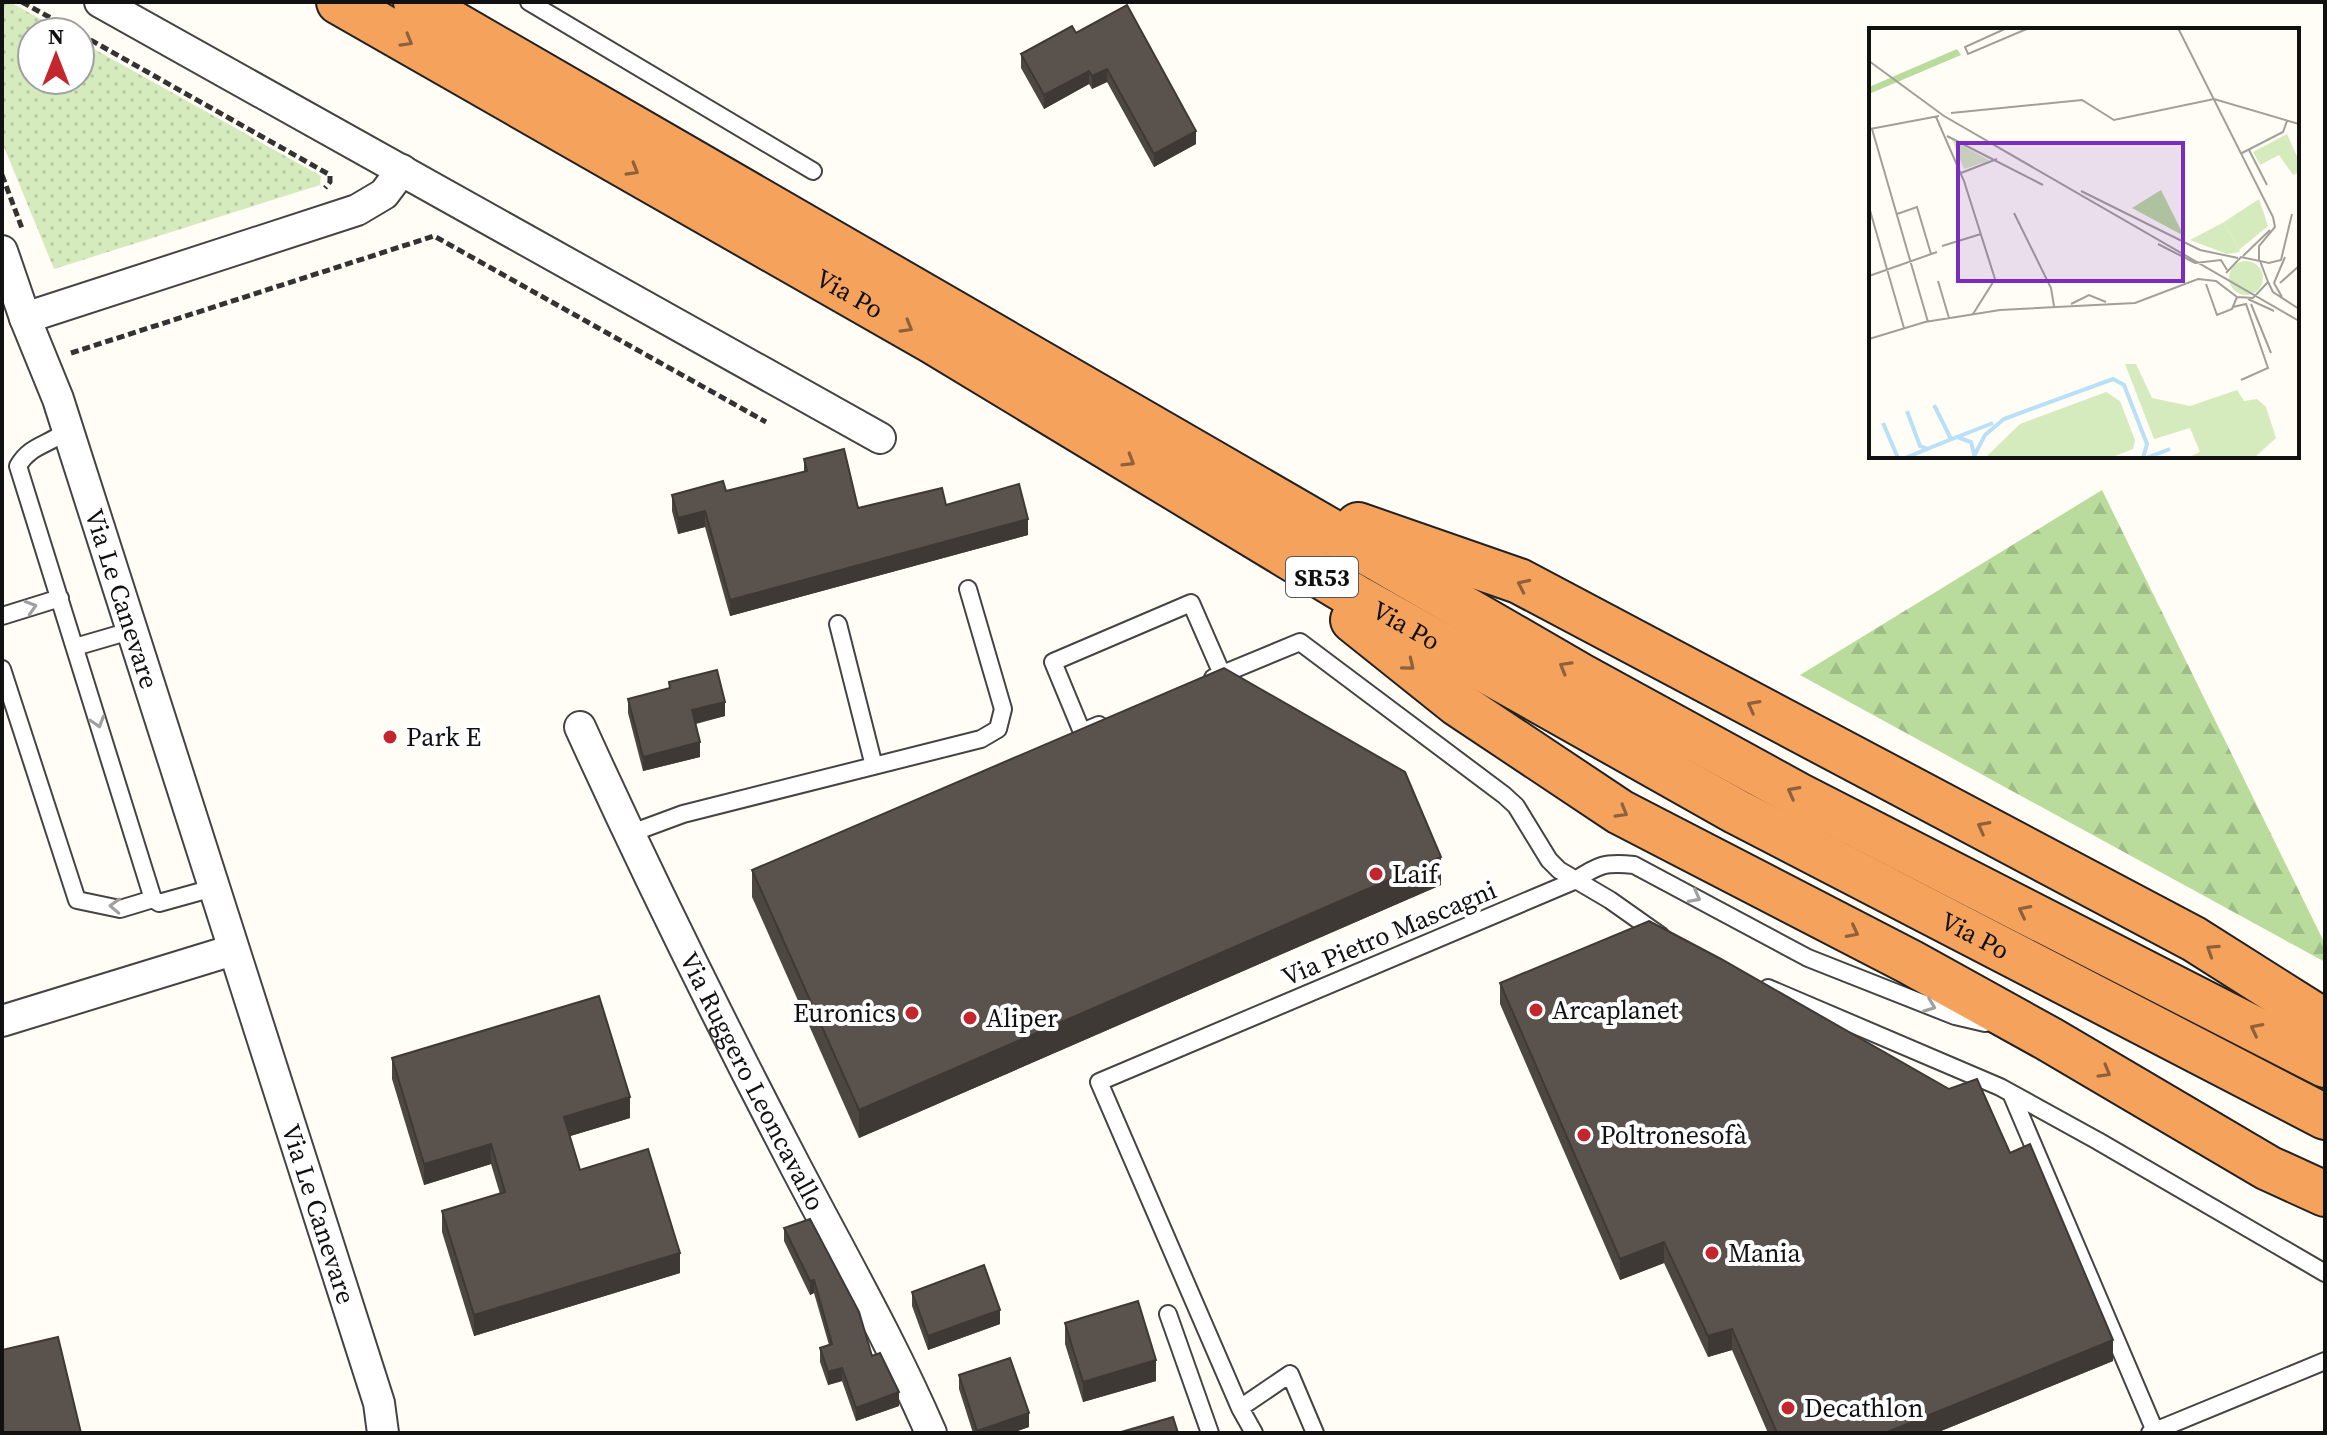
<svg xmlns="http://www.w3.org/2000/svg" width="2327" height="1435" font-family="'Source Serif 4',serif">
<style>
.grass{fill:url(#grass-dots)}
.forest{fill:url(#forest-firs)}
.lines{fill:none;stroke-linecap:round;stroke-linejoin:round}
.lane-casing{stroke:#444;stroke-width:20}
.street-casing{stroke:#444;stroke-width:34}
.highway-casing{stroke:#222;stroke-width:48}
.path{stroke:#333;stroke-width:5;stroke-dasharray:8 4;stroke-linecap:butt}
.lane{stroke:#fff;stroke-width:16}
.street{stroke:#fff;stroke-width:30}
.highway{stroke:#f5a25d;stroke-width:44}
.wall{fill:#4d4742}
.shaded-wall{fill:#3f3936}
.building{fill:#5a524d;stroke:#3f3936;stroke-width:2}
.oneway{stroke:#8e613b}
.oneway2{stroke:#a0a0a0}
.poi-dot{fill:#c4262e;stroke:#fff;stroke-width:3}
.labels{text-anchor:middle;dominant-baseline:central;stroke-width:8;stroke-linejoin:round;paint-order:stroke}
.shield{fill:#fff;stroke:#585858;stroke-width:2}
.shield-label{font-size:24px;font-weight:bold;fill:#111}
.street-label{font-size:26px;fill:#111;stroke:#fff}
.poi-label{font-size:26px;fill:#111;stroke:#fff;text-anchor:start}
.inset-river{fill:none;stroke:#b9e0f7;stroke-width:4}
.inset-road{fill:none;stroke:#a09f9a;stroke-width:2}
.view{fill:#7b2cbf;fill-opacity:0.15;stroke:#7b2cbf;stroke-width:4}
.inset-edge{fill:none;stroke:#111;stroke-width:4}
</style>
<defs>
<pattern id="grass-dots" width="8" height="8" patternUnits="userSpaceOnUse" patternTransform="scale(2)"><rect width="8" height="8" fill="#d5ebbd"/><path d="M2 2h.1M6 6h.1" fill="none" stroke="#b6c8a1" stroke-width="1.8" stroke-linecap="round"/></pattern>
<pattern id="forest-firs" width="22" height="20" patternUnits="userSpaceOnUse" patternTransform="scale(2)"><rect width="22" height="20" fill="#b9dc9c"/><path d="M5 1l3.5 6h-7zM16 11l3.5 6h-7z" fill="#9ebc85"/></pattern>
</defs>
<rect width="100%" height="100%" fill="#fffdf5"/>
<path class="grass" d="M 2,2 L 10,2 L 64,32 L 32,32 L 32,80 L 80,80 L 80,41 L 321,176 L 320,185 L 54,269 L 2,142 Z"/>
<path class="forest" d="M 2102,490 L 2325,944 L 2325,962 L 1800,675 Z"/>
<g class="lines">
<defs>
<path id="lane" d="M 529,2 L 813,171
M 67,430 C 48,446 31,444 18,466 L 153,899 L 159,903 L 213,888
M 2,616 L 60,598
M 838,624 L 874,766
M 75,647 L 130,631
M 2,669 L 77,900 L 120,909 L 153,899
M 1213,678 L 1300,642 L 1504,795 L 1516,806 L 1549,860 L 1559,870 L 1610,900 L 1661,936
M 1099,725 L 1082,732 L 1053,662 L 1191,603 L 1222,674
M 629,834 L 683,814 L 981,739 L 998,729 L 1003,709 L 968,589
M 1768,988 L 2000,1087 L 2098,1141 L 2325,1273
M 2011,1093 L 2155,1431
M 1168,1314 L 1210,1433
M 1240,1408 L 1290,1374 L 1315,1433
M 1254,1433 L 1240,1408 L 1099,1082 L 1574,881 C 1598,865 1604,862 1634,865 L 1808,958 L 1955,1016 L 1985,1023
M 2150,1433 L 2325,1361"/>
<g id="street">
<path d="M 100,2 L 880,438"/>
<path id="s1" d="M 2,251 L 25,318 L 58,399 L 379,1403 L 383,1433"/>
<path d="M 25,318 L 357,210 L 384,194 L 402,170"/>
<path id="s2" d="M 580,727 C 645,870 715,1012 788,1152 C 836,1245 889,1336 931,1433"/>
<path d="M 2,1021 L 233,950"/>
</g>
<g id="highway">
<path id="s3" d="M 339,2 L 934,342 L 1359,599 L 1737,812 L 2325,1117"/>
<path d="M 416,2 L 1581,676 L 1798,795 L 2325,1065"/>
<path d="M 1358,525 L 1519,581 L 2194,939 L 2325,1022"/>
<path d="M 1353,620 L 1458,704 L 1620,812 L 1910,962 L 2049,1039 L 2268,1168 L 2325,1194"/>
</g>
</defs>
<use href="#lane" class="lane-casing"/>
<use href="#street" class="street-casing"/>
<use href="#highway" class="highway-casing"/>
<path class="path" d="M 22,2 L 76,32
M 80,34 L 330,175 L 330,182 L 325,188
M 2,175 L 23,231
M 71,353 L 434,236 L 766,422"/>
<use href="#lane" class="lane"/>
<use href="#street" class="street"/>
<use href="#highway" class="highway"/>
</g>
<path class="wall" d="M 1076,33 L 1196,144 L 1154,167 L 1107,82 L 1092,89 L 1089,84 L 1044,109 L 1021,68 L 1021,54 Z
M 804,459 L 858,508 L 946,505 L 1028,535 L 730,616 L 705,527 L 678,534 L 672,511 L 672,495 L 726,491 L 804,472 Z
M 669,682 L 725,716 L 696,724 L 700,757 L 643,771 L 628,713 L 628,699 L 669,688 Z
M 752,870 L 1441,885 L 859,1138 L 752,897 Z
M 1500,983 L 2010,1153 L 2113,1361 L 1936,1433 L 1768,1433 L 1732,1350 L 1708,1357 L 1664,1263 L 1620,1280 L 1500,1004 Z
M 392,1058 L 630,1118 L 570,1136 L 580,1170 L 680,1273 L 474,1336 L 442,1232 L 442,1211 L 500,1194 L 491,1164 L 424,1185 L 392,1079 Z
M 784,1228 L 872,1356 L 899,1406 L 856,1421 L 842,1381 L 828,1385 L 820,1362 L 820,1348 L 829,1345 L 814,1293 L 810,1295 L 784,1241 Z
M 912,1292 L 1000,1324 L 928,1350 L 912,1306 Z
M 1065,1323 L 1156,1381 L 1083,1402 L 1065,1344 Z
M 959,1375 L 1029,1427 L 1012,1433 L 973,1433 L 959,1389 Z"/>
<path class="shaded-wall" d="M 1107,69 L 1107,82 L 1092,89 L 1092,76 Z
M 1089,71 L 1089,84 L 1044,109 L 1044,95 Z
M 1196,131 L 1196,144 L 1154,167 L 1154,154 Z
M 705,511 L 705,527 L 678,534 L 678,518 Z
M 1028,519 L 1028,535 L 730,616 L 730,600 Z
M 725,702 L 725,716 L 692,724 L 692,710 Z
M 700,742 L 700,757 L 643,771 L 643,757 Z
M 1441,857 L 1441,885 L 859,1138 L 859,1110 Z
M 630,1097 L 630,1118 L 564,1138 L 564,1117 Z
M 491,1144 L 491,1164 L 424,1185 L 424,1164 Z
M 1664,1242 L 1664,1263 L 1620,1280 L 1620,1259 Z
M 680,1253 L 680,1273 L 474,1336 L 474,1315 Z
M 814,1280 L 814,1293 L 810,1295 L 810,1281 Z
M 1000,1310 L 1000,1324 L 928,1350 L 928,1336 Z
M 1732,1329 L 1732,1350 L 1708,1357 L 1708,1336 Z
M 2113,1340 L 2113,1361 L 1936,1433 L 1885,1433 Z
M 1156,1360 L 1156,1381 L 1083,1402 L 1083,1382 Z
M 842,1368 L 842,1381 L 828,1385 L 828,1372 Z
M 899,1392 L 899,1406 L 856,1421 L 856,1408 Z
M 1029,1413 L 1029,1427 L 1012,1433 L 977,1433 L 977,1431 Z"/>
<path class="building" d="M 1127,5 L 1196,131 L 1154,154 L 1107,69 L 1092,76 L 1089,71 L 1044,95 L 1021,54 L 1072,26 L 1076,33 Z
M 844,449 L 858,508 L 942,488 L 946,505 L 1019,484 L 1028,519 L 730,600 L 705,511 L 678,518 L 672,495 L 723,481 L 726,491 L 807,471 L 804,459 Z
M 1224,668 L 1405,772 L 1441,857 L 859,1110 L 752,870 Z
M 717,670 L 725,702 L 692,710 L 700,742 L 643,757 L 628,699 L 670,688 L 669,682 Z
M 1649,921 L 1721,959 L 1949,1089 L 1977,1079 L 2010,1153 L 2030,1144 L 2113,1340 L 1885,1433 L 1777,1433 L 1732,1329 L 1708,1336 L 1664,1242 L 1620,1259 L 1500,983 Z
M 599,996 L 630,1097 L 564,1117 L 580,1170 L 648,1149 L 680,1253 L 474,1315 L 442,1211 L 505,1192 L 491,1144 L 424,1164 L 392,1058 Z
M 810,1219 L 859,1312 L 872,1356 L 880,1353 L 899,1392 L 856,1408 L 842,1368 L 828,1372 L 820,1348 L 832,1344 L 814,1280 L 810,1281 L 784,1228 Z
M 984,1265 L 1000,1310 L 928,1336 L 912,1292 Z
M 1138,1301 L 1156,1360 L 1083,1382 L 1065,1323 Z
M 58,1337 L 81,1433 L 2,1433 L 2,1350 Z
M 1010,1358 L 1029,1413 L 977,1431 L 959,1375 Z
M 1173,1417 L 1178,1433 L 1121,1433 L 1121,1432 Z"/>
<defs><path id="oneway-chevron" d="M-2-3.5L2.5 0L-2 3.5" fill="none" stroke-width="1.6" stroke-linecap="round" stroke-linejoin="round" transform="scale(2)"/></defs>
<g class="oneway">
<use href="#oneway-chevron" transform="translate(407 41) rotate(30)"/>
<use href="#oneway-chevron" transform="translate(633 170) rotate(30)"/>
<use href="#oneway-chevron" transform="translate(907 327) rotate(30)"/>
<use href="#oneway-chevron" transform="translate(1129 461) rotate(31)"/>
<use href="#oneway-chevron" transform="translate(1523 585) rotate(-155)"/>
<use href="#oneway-chevron" transform="translate(1409 665) rotate(39)"/>
<use href="#oneway-chevron" transform="translate(1565 667) rotate(-150)"/>
<use href="#oneway-chevron" transform="translate(1753 706) rotate(-152)"/>
<use href="#oneway-chevron" transform="translate(1793 792) rotate(-152)"/>
<use href="#oneway-chevron" transform="translate(1622 812) rotate(30)"/>
<use href="#oneway-chevron" transform="translate(1983 827) rotate(-152)"/>
<use href="#oneway-chevron" transform="translate(2024 911) rotate(-153)"/>
<use href="#oneway-chevron" transform="translate(1853 932) rotate(27)"/>
<use href="#oneway-chevron" transform="translate(2212 950) rotate(-147)"/>
<use href="#oneway-chevron" transform="translate(2256 1029) rotate(-153)"/>
<use href="#oneway-chevron" transform="translate(2105 1072) rotate(30)"/>
</g>
<g class="oneway2">
<use href="#oneway-chevron" transform="translate(31 607) rotate(-17)"/>
<use href="#oneway-chevron" transform="translate(98 722) rotate(73)"/>
<use href="#oneway-chevron" transform="translate(1695 897) rotate(28)"/>
<use href="#oneway-chevron" transform="translate(115 906) rotate(-178)"/>
<use href="#oneway-chevron" transform="translate(1930 1006) rotate(21)"/>
</g>
<g class="poi-dot">
<circle cx="390" cy="737" r="8"/>
<circle cx="1376" cy="874" r="8"/>
<circle cx="1536" cy="1010" r="8"/>
<circle cx="912" cy="1013" r="8"/>
<circle cx="970" cy="1018" r="8"/>
<circle cx="1584" cy="1135" r="8"/>
<circle cx="1712" cy="1253" r="8"/>
<circle cx="1788" cy="1408" r="8"/>
</g>
<g class="labels">
<rect class="shield" x="1286" y="557" width="72" height="40" rx="6"/>
<g class="shield-label">
<text x="1322" y="577">SR53</text>
</g>
<g class="street-label">
<text stroke="none"><textPath href="#s3" startOffset="588">Via Po</textPath></text>
<text stroke="none"><textPath href="#s1" startOffset="368">Via Le Canevare</textPath></text>
<text stroke="none"><textPath href="#s3" startOffset="1236">Via Po</textPath></text>
<text transform="translate(1389 933) rotate(-23)">Via Pietro Mascagni</text>
<text stroke="none"><textPath href="#s3" startOffset="1884">Via Po</textPath></text>
<text stroke="none"><textPath href="#s2" startOffset="394">Via Ruggero Leoncavallo</textPath></text>
<text stroke="none"><textPath href="#s1" startOffset="1014">Via Le Canevare</textPath></text>
</g>
<g class="poi-label">
<text x="406" y="737">Park E</text>
<text x="1392" y="874">Laif</text>
<text x="1552" y="1010">Arcaplanet</text>
<text x="896" y="1013" text-anchor="end">Euronics</text>
<text x="986" y="1018">Aliper</text>
<text x="1600" y="1135">Poltronesofà</text>
<text x="1728" y="1253">Mania</text>
<text x="1804" y="1408">Decathlon</text>
</g>
</g>
<g transform="translate(1869 28)">
<rect width="430" height="430" fill="#fffdf5"/>
<path d="M 418,106 L 430,133 L 430,144 L 424,147 L 410,127 L 391,137 L 384,124 ZM 83,112 L 120,132 L 120,133 L 95,141 ZM 390,171 L 399,198 L 370,222 L 355,194 ZM360 250a17 17 0 1 1 34 0a17 17 0 1 1-34 0ZM 256,336 L 267,336 L 283,370 L 321,378 L 368,362 L 375,373 L 388,371 L 397,379 L 407,410 L 385,430 L 318,430 L 331,424 L 321,400 L 285,411 ZM 237,364 L 251,373 L 266,412 L 264,421 L 241,430 L 116,430 L 151,396 Z" fill="#d5ebbd"/>
<path d="M 88,21 L 92,27 L 0,66 L 0,59 ZM 292,162 L 315,208 L 263,180 Z" fill="#b9dc9c"/>
<path d="M 355,194 L 371,224 L 358,226 L 321,212 Z" fill="#d5ebbd"/>
<path class="inset-river" d="M 65,377 L 82,411M 38,383 L 51,418 L 59,421M 14,395 L 29,430M 88,409 L 124,395M 36,430 L 88,409 L 102,414 L 105,426M 104,430 L 116,407 L 135,391 L 244,351 L 255,357 L 278,416 L 274,430M 277,430 L 301,421"/>
<path class="inset-road" d="M 138,0 L 96,19 L 99,26 L 160,0M 309,0 L 404,189 L 406,199 L 390,218 L 390,232M 0,33 L 75,88 L 430,293M 82,85 L 213,72 L 245,92 L 345,71 L 430,96M 67,89 L 95,153 L 126,251 L 104,286M 1,101 L 70,88M 3,101 L 59,294M 78,108 L 174,157M 380,122 L 398,157M 373,125 L 414,104 L 418,93M 92,145 L 128,131M 212,163 L 331,222 L 369,230M 0,179 L 35,300M 145,185 L 182,260 L 185,278M 28,186 L 48,179 L 62,226M 289,216 L 326,235 L 352,232 L 358,242M 73,218 L 112,206M 374,228 L 401,202M 357,245 L 372,229 L 400,235 L 412,232 L 423,186M 0,248 L 68,224M 69,253 L 80,290M 399,254 L 404,264 L 430,281M 411,255 L 430,238M 337,256 L 348,287 L 363,281 L 368,269M 413,269 L 405,255 L 416,229M 379,271 L 405,283M 202,276 L 220,267 L 237,274M 382,276 L 402,325M 364,279 L 377,276 L 399,340 L 372,352M 0,311 L 56,294 L 131,282 L 266,275 L 329,251 L 347,253 L 368,269 L 384,270 L 399,254 L 391,233"/>
<path class="view" d="M 89,115 L 314,115 L 314,253 L 89,253 Z"/>
<rect width="430" height="430" class="inset-edge"/>
</g>
<rect width="2327" height="1435" fill="none" stroke="#111111" stroke-width="8"/>
<g transform="translate(56 56)"><circle r="38" fill="#ffffff" stroke="#a0a0a0" stroke-width="2"/>
<path d="M0-6L14 30L0 20L-14 30Z" fill="#c4262e"/>
<text y="-12" font-size="22" font-weight="bold" text-anchor="middle" fill="#111111">N</text>
</g>
</svg>
